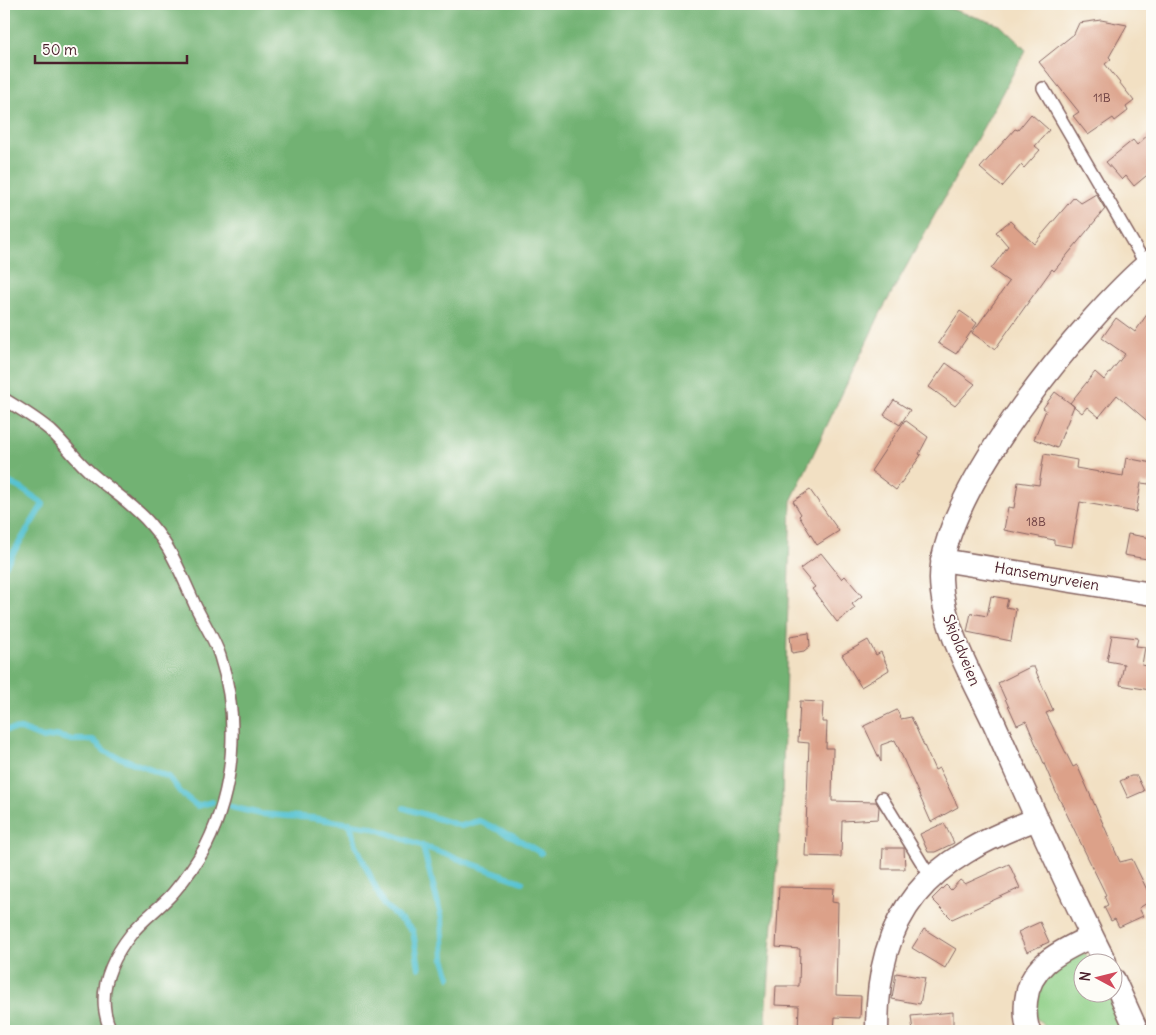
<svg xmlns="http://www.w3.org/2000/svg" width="1156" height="1035" font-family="Delius,sans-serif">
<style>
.green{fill:#8ecf86;stroke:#6c7758}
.forest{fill:#72b273;stroke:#5e684f}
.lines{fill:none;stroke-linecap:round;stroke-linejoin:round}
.stream{stroke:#57c2d2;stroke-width:6}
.building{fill:#dca189}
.lane-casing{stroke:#856360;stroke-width:14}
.street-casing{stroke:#856360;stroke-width:25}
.lane{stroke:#fff;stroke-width:11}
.street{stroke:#fff;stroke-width:22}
.labels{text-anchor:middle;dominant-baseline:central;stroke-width:4;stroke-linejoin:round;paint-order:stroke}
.number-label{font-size:12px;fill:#6e4042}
.street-label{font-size:15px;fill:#4a1f2b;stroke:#fdfcf7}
</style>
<rect width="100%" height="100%" fill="#fdfcf7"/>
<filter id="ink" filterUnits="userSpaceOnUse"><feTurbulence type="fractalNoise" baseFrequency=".02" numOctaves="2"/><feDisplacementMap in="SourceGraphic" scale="10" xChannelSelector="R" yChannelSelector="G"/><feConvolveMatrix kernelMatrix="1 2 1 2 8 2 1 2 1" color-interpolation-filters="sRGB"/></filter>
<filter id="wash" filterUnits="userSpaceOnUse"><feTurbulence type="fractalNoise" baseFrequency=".0096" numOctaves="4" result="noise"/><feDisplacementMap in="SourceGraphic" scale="20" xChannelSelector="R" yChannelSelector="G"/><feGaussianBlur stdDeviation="1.12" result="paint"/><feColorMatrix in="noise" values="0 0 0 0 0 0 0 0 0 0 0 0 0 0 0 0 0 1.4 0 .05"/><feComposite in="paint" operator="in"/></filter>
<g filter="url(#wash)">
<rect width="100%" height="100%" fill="#f2e0c3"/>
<path class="green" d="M 1081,950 L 1093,962 L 1084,962 L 1084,992 L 1107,993 L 1125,1031 L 1051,1031 L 1034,1016 L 1042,973 Z"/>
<path class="forest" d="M 4,4 L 936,4 L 1000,25 L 1026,50 L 880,314 L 791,501 L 782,800 L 765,1031 L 4,1031 Z"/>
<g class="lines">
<path class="stream" d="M 4,480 L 22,489 L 41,502
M 4,568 L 43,504
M 4,730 L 21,729 L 43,738 L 56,736 L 72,740 L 93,740 L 106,752 L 169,777 L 181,793 L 197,806 L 212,802
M 231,807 L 261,814 L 313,818 L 371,827 L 522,882
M 404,808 L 461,826 L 479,821 L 514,837 L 541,853
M 350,823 L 356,845 L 383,904 L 413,931 L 419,968
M 423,847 L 442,919 L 444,959 L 450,977"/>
</g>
<g id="blocks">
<path class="building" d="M 1101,20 L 1127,25 L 1109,57 L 1111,59 L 1105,64 L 1134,101 L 1126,107 L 1128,111 L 1115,121 L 1113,118 L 1088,135 L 1073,116 L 1079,112 L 1039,62 L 1074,34 L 1079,23 Z
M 1031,114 L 1049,130 L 1035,146 L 1040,150 L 1024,168 L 1021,165 L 1002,187 L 980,168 L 1015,129 L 1018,130 Z
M 1152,131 L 1152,171 L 1134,186 L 1126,176 L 1122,180 L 1106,162 L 1133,140 L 1137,145 Z
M 1096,194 L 1105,209 L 1054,271 L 1052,269 L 995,349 L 972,333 L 1009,282 L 991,269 L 1008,246 L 996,232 L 1010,221 L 1034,244 L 1074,197 L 1081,203 Z
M 1152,307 L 1152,425 L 1117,395 L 1099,417 L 1087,407 L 1082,413 L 1070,403 L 1095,372 L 1104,380 L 1125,354 L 1102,338 L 1116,318 L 1135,332 Z
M 960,311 L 977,323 L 956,354 L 938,343 Z
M 946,363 L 975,384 L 955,406 L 929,387 Z
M 1055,392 L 1074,406 L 1057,448 L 1034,439 L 1046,410 L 1043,408 Z
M 894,400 L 910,410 L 900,425 L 884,415 Z
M 905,420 L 928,437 L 919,454 L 921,455 L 896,490 L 871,471 Z
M 1044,454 L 1077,460 L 1076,468 L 1123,476 L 1126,458 L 1152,463 L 1149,484 L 1141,483 L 1136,512 L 1080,502 L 1072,547 L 1054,544 L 1054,540 L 1004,530 L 1008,507 L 1014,508 L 1018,482 L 1039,485 Z
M 810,490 L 839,531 L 817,545 L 799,516 L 801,514 L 793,501 Z
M 1128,534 L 1151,538 L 1147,559 L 1124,555 Z
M 821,553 L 842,579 L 845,576 L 862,596 L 852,604 L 855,608 L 837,622 L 812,589 L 815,587 L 800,569 Z
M 991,596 L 1008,599 L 1006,607 L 1016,609 L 1011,641 L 967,632 L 971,613 L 987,616 Z
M 809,633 L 810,646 L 804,651 L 792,653 L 790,636 Z
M 1112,635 L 1138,638 L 1136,646 L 1145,647 L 1142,665 L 1152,667 L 1150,690 L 1120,685 L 1124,664 L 1107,661 Z
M 868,640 L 876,655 L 881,652 L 889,670 L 861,687 L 842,655 Z
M 1030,667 L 1034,667 L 1053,710 L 1046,713 L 1073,767 L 1077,765 L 1120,862 L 1132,859 L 1152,900 L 1139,908 L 1143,916 L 1119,927 L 1115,919 L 1111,921 L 1104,907 L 1108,905 L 1104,896 L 1106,895 L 1056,792 L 1026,721 L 1017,725 L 998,683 Z
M 800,701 L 823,702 L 822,722 L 827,722 L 826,748 L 833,748 L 832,801 L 876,802 L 879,807 L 878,819 L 842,821 L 841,857 L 805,856 L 809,743 L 798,742 Z
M 897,710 L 901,719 L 911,717 L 935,770 L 939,768 L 958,807 L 931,822 L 895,740 L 881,745 L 881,762 L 864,726 Z
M 1131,776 L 1137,776 L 1144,791 L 1128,798 L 1120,781 Z
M 944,823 L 954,843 L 935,852 L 928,852 L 920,834 Z
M 883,848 L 904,848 L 905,869 L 882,869 Z
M 1009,864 L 1020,888 L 952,919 L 932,899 L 946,885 L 951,890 L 960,880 L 965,884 Z
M 779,887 L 833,888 L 832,902 L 838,903 L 836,995 L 861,996 L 860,1018 L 835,1017 L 834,1031 L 798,1031 L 799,1006 L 775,1005 L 776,986 L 799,986 L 800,949 L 776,947 Z
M 1040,922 L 1049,942 L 1027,952 L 1018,932 Z
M 924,929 L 956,949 L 945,968 L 912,948 Z
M 896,973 L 925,978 L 920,1004 L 892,999 Z
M 953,1012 L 953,1031 L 913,1031 L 911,1016 Z"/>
</g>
</g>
<g filter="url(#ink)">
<use href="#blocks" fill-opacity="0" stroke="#856360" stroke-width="1"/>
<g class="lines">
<defs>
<path id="lane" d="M 1043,88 L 1146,265
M 4,399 C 20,409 36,418 51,431 C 65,444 76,460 91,473 C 110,490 135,505 151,525 C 172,549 182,576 195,605 C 203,622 214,638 220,656 C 240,718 235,788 206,846 C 197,862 185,879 173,893 C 161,907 144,918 132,933 C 109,962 95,996 111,1031
M 882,798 L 931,878"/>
<path id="street" d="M 942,560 L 1152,594
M 1105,962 C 1065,884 1030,803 994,723 C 974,680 942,628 941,579 C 940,492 1086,315 1152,260
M 1114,980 L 1137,1031
M 877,1031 C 877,909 927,860 1037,819
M 1029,1031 C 1025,1021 1025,1012 1026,1001 C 1030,963 1062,951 1092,936"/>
</defs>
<use href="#lane" class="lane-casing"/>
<use href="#street" class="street-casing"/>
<use href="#lane" class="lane"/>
<use href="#street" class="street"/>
</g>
</g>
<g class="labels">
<g class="number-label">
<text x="1102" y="97">11B</text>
<text x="1036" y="521">18B</text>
</g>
<g class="street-label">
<text transform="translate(1047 576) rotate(10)">Hansemyrveien</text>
<text transform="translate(962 650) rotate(68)">Skjoldveien</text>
</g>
</g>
<rect width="1156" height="1035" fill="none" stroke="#fdfcf7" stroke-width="20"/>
<g transform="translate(1098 978) rotate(277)"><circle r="24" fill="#fdfcf7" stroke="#b5a4a5"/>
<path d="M0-4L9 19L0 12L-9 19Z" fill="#d1495b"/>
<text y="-8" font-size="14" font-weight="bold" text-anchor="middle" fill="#4a1f2b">N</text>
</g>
<path d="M35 55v8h152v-8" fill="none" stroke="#4a1f2b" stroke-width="2.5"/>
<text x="42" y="55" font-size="15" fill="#4a1f2b" stroke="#fdfcf7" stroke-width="4" paint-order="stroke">50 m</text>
</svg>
